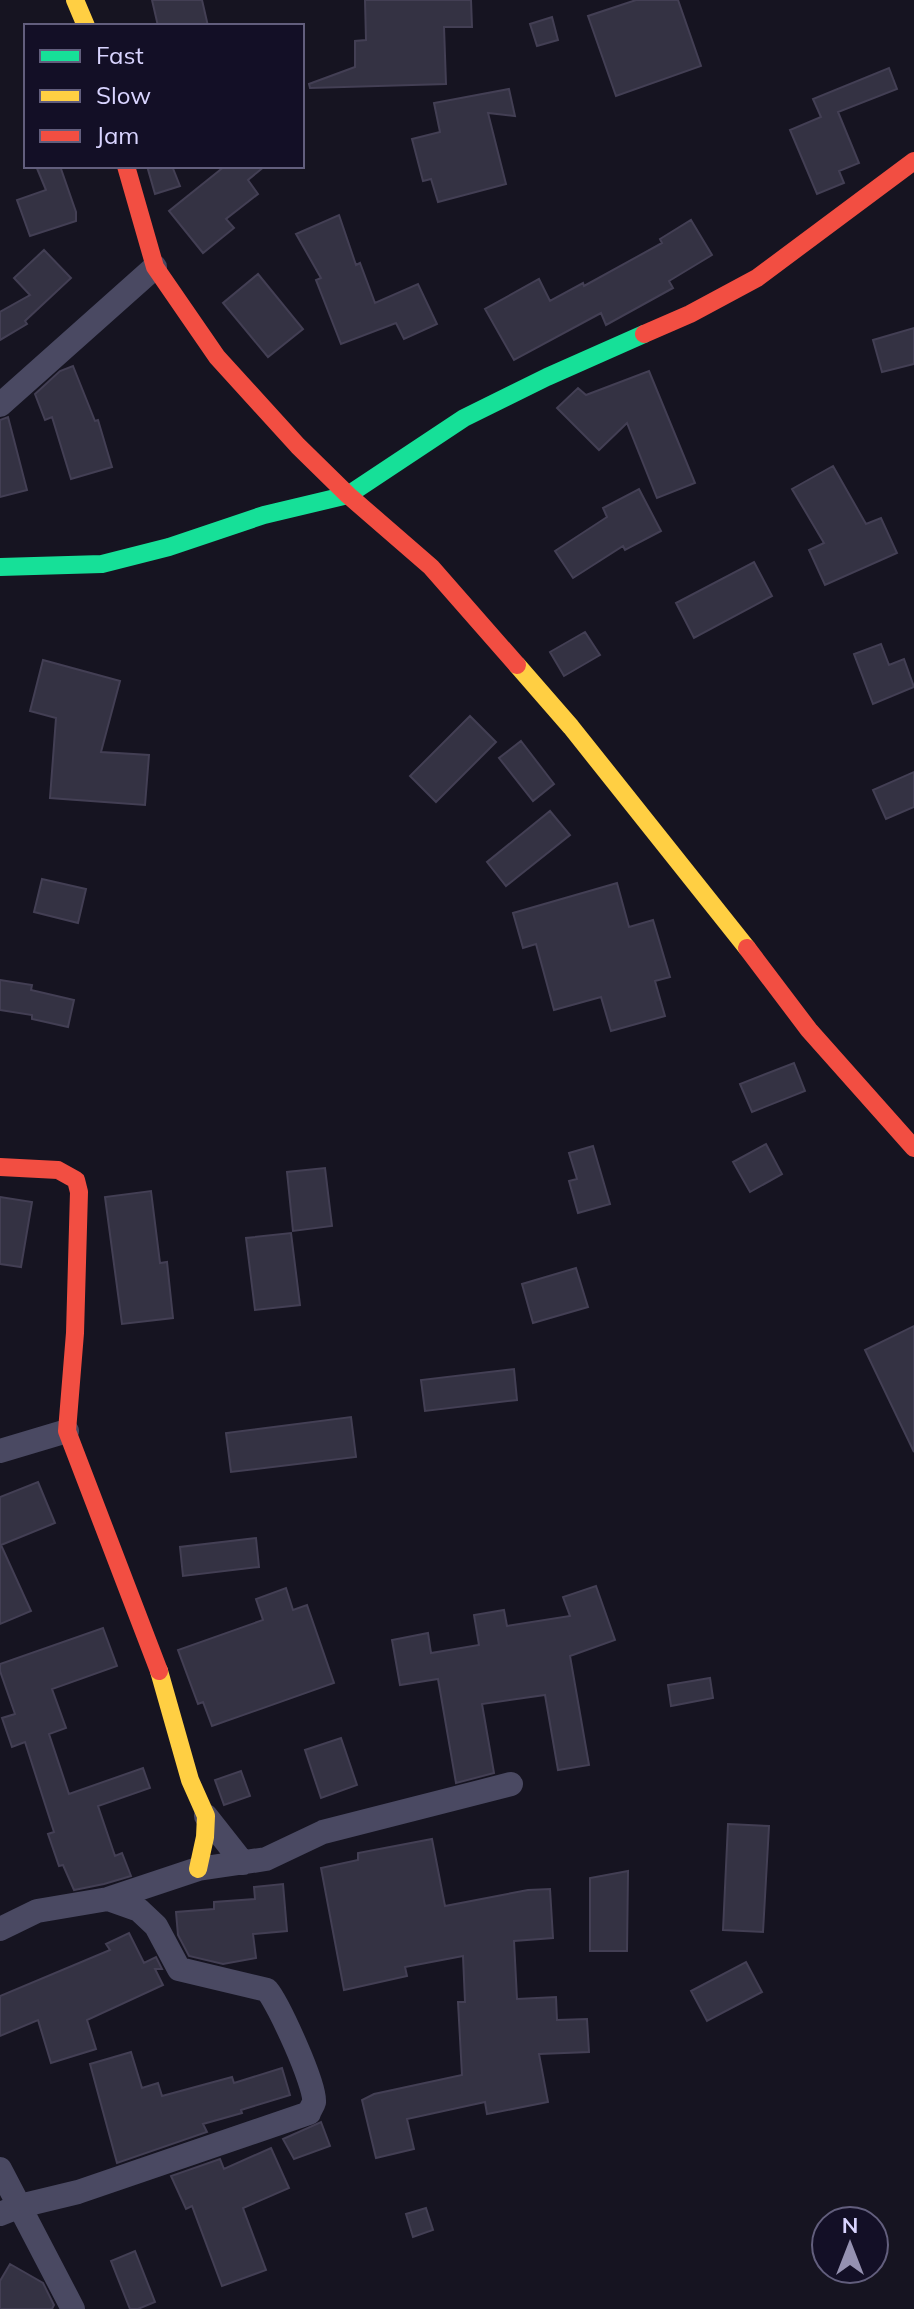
<svg xmlns="http://www.w3.org/2000/svg" width="914" height="2309" font-family="Mulish,sans-serif">
<style>
.building{fill:#343243;stroke:#433f54;stroke-width:2}
.lines{fill:none;stroke-linecap:round;stroke-linejoin:round}
.street{stroke:#4a4962;stroke-width:24}
.fast{stroke:#16e098;stroke-width:18}
.slow{stroke:#ffcf43;stroke-width:18}
.jam{stroke:#f24e42;stroke-width:18}
</style>
<rect width="100%" height="100%" fill="#161421"/>
<path class="building" d="M 152,0 L 202,0 L 208,26 L 158,26 Z
M 365,0 L 471,0 L 472,27 L 444,27 L 446,84 L 310,88 L 309,84 L 355,67 L 355,41 L 366,40 Z
M 636,0 L 678,0 L 701,66 L 616,96 L 588,16 Z
M 552,17 L 558,40 L 537,46 L 530,24 Z
M 889,68 L 897,89 L 838,112 L 859,163 L 839,171 L 844,183 L 817,194 L 790,130 L 821,117 L 813,99 Z
M 509,89 L 515,116 L 488,113 L 506,184 L 438,202 L 431,179 L 423,181 L 412,139 L 440,132 L 434,103 Z
M 36,166 L 60,166 L 76,212 L 76,221 L 30,236 L 17,200 L 46,190 Z
M 147,166 L 172,166 L 180,186 L 155,194 Z
M 225,166 L 265,166 L 248,180 L 258,194 L 226,219 L 234,228 L 203,253 L 169,211 Z
M 339,215 L 356,265 L 360,263 L 375,303 L 418,284 L 437,324 L 404,339 L 396,323 L 341,344 L 316,280 L 321,278 L 296,234 Z
M 691,220 L 712,255 L 669,281 L 673,288 L 606,325 L 601,313 L 514,360 L 485,309 L 539,279 L 550,301 L 583,283 L 584,286 L 662,243 L 660,239 Z
M 44,250 L 71,278 L 25,321 L 27,324 L 0,340 L 0,312 L 30,295 L 14,278 Z
M 258,274 L 303,329 L 268,357 L 223,303 Z
M 914,328 L 914,364 L 882,372 L 873,340 Z
M 73,366 L 95,421 L 98,420 L 112,467 L 71,479 L 52,417 L 45,420 L 35,394 L 60,371 Z
M 649,371 L 695,483 L 657,498 L 627,423 L 599,450 L 557,408 L 578,388 L 586,395 Z
M 8,417 L 27,490 L 0,497 L 0,420 Z
M 833,466 L 866,524 L 881,518 L 897,553 L 825,585 L 809,550 L 824,543 L 792,489 Z
M 639,489 L 661,531 L 625,550 L 623,546 L 573,578 L 555,551 L 607,517 L 603,508 Z
M 754,562 L 772,596 L 694,638 L 676,603 Z
M 585,632 L 600,655 L 564,676 L 550,652 Z
M 881,644 L 889,665 L 904,659 L 914,687 L 873,704 L 854,654 Z
M 43,660 L 120,681 L 101,752 L 149,755 L 145,805 L 50,798 L 56,718 L 30,711 Z
M 470,716 L 496,742 L 436,802 L 410,776 Z
M 521,741 L 554,784 L 533,801 L 499,758 Z
M 914,772 L 914,807 L 886,819 L 873,790 Z
M 550,811 L 570,835 L 506,886 L 487,862 Z
M 42,879 L 86,889 L 78,923 L 34,912 Z
M 617,883 L 629,927 L 653,920 L 670,977 L 655,981 L 665,1016 L 611,1031 L 601,997 L 554,1010 L 536,944 L 523,948 L 513,913 Z
M 0,980 L 32,985 L 31,990 L 74,1000 L 68,1027 L 32,1019 L 32,1015 L 0,1010 Z
M 794,1063 L 805,1091 L 752,1112 L 740,1084 Z
M 766,1144 L 782,1174 L 750,1192 L 733,1162 Z
M 593,1146 L 610,1204 L 578,1213 L 569,1181 L 577,1179 L 569,1153 Z
M 325,1168 L 332,1226 L 293,1231 L 287,1172 Z
M 151,1191 L 160,1263 L 167,1262 L 173,1318 L 122,1324 L 105,1197 Z
M 0,1197 L 32,1202 L 21,1267 L 0,1264 Z
M 291,1233 L 300,1305 L 255,1310 L 246,1238 Z
M 576,1268 L 588,1307 L 533,1323 L 522,1284 Z
M 914,1326 L 914,1452 L 865,1350 Z
M 514,1369 L 517,1400 L 425,1411 L 421,1380 Z
M 351,1417 L 356,1457 L 231,1472 L 226,1433 Z
M 38,1482 L 55,1523 L 1,1545 L 31,1611 L 0,1624 L 0,1497 Z
M 256,1538 L 259,1567 L 183,1576 L 180,1547 Z
M 596,1586 L 615,1640 L 570,1656 L 589,1765 L 558,1770 L 545,1695 L 482,1704 L 494,1773 L 456,1783 L 438,1679 L 400,1685 L 392,1640 L 428,1633 L 431,1653 L 479,1645 L 474,1615 L 504,1610 L 507,1626 L 570,1616 L 563,1597 Z
M 286,1588 L 293,1610 L 307,1605 L 334,1683 L 212,1726 L 203,1702 L 198,1704 L 178,1650 L 263,1620 L 256,1599 Z
M 103,1628 L 117,1666 L 52,1689 L 66,1728 L 49,1734 L 69,1794 L 143,1768 L 150,1788 L 98,1806 L 115,1856 L 122,1853 L 131,1876 L 104,1884 L 74,1890 L 63,1865 L 59,1866 L 48,1834 L 54,1832 L 25,1742 L 12,1747 L 2,1718 L 15,1714 L 0,1671 L 0,1664 Z
M 710,1678 L 713,1698 L 671,1706 L 668,1685 Z
M 341,1738 L 357,1785 L 321,1798 L 305,1750 Z
M 241,1771 L 250,1796 L 224,1805 L 215,1780 Z
M 728,1824 L 769,1826 L 763,1932 L 723,1930 Z
M 432,1839 L 445,1906 L 528,1890 L 550,1889 L 553,1938 L 514,1941 L 517,1999 L 556,1997 L 557,2020 L 587,2019 L 589,2052 L 539,2054 L 548,2102 L 487,2114 L 485,2102 L 407,2119 L 414,2149 L 376,2158 L 362,2100 L 374,2094 L 462,2075 L 458,2002 L 465,2002 L 463,1956 L 405,1967 L 407,1976 L 344,1990 L 321,1868 L 358,1860 L 358,1853 Z
M 628,1871 L 627,1951 L 590,1951 L 590,1878 Z
M 283,1884 L 287,1931 L 253,1934 L 256,1958 L 223,1964 L 189,1956 L 178,1935 L 176,1912 L 214,1909 L 214,1902 L 255,1899 L 254,1887 Z
M 129,1933 L 144,1963 L 156,1957 L 162,1969 L 155,1969 L 163,1985 L 87,2020 L 96,2049 L 51,2063 L 38,2020 L 0,2036 L 0,1996 L 110,1950 L 106,1944 Z
M 746,1962 L 762,1992 L 707,2021 L 691,1991 Z
M 131,2052 L 142,2088 L 158,2083 L 162,2096 L 232,2077 L 234,2083 L 282,2068 L 290,2095 L 241,2110 L 242,2113 L 203,2124 L 207,2132 L 117,2163 L 90,2064 Z
M 321,2122 L 330,2146 L 294,2159 L 283,2139 Z
M 271,2148 L 289,2188 L 243,2208 L 266,2270 L 222,2286 L 192,2206 L 186,2209 L 171,2176 L 220,2159 L 224,2169 Z
M 426,2208 L 433,2230 L 413,2237 L 406,2214 Z
M 135,2251 L 155,2302 L 138,2309 L 130,2309 L 111,2261 Z
M 10,2264 L 43,2283 L 54,2305 L 52,2309 L 0,2309 L 0,2281 Z"/>
<g class="lines">
<path class="street" d="M 0,405 L 155,267
M 0,1451 L 67,1431
M 206,1816 L 243,1863
M 0,1929 L 37,1911 L 108,1899 L 198,1869 L 266,1859 L 323,1832 L 511,1784
M 0,2169 L 73,2309
M 0,2214 L 20,2206 L 78,2192 L 309,2113 C 310,2109 313,2106 314,2102 C 316,2085 278,2003 267,1990 L 179,1969 L 156,1926 L 139,1910 L 108,1899"/>
<path class="fast" d="M 0,567 L 102,564 L 169,547 L 264,515 L 348,495 L 464,418 L 547,377 L 644,334"/>
<path class="slow" d="M 75,0 L 86,26
M 517,665 L 571,727 L 747,948
M 159,1671 L 190,1780 L 206,1816 L 205,1837 L 198,1869"/>
<path class="jam" d="M 126,166 L 155,267 L 217,357 L 298,446 L 348,495 L 431,567 L 517,665
M 644,334 L 690,314 L 757,278 L 914,161
M 747,948 L 809,1030 L 914,1148
M 0,1167 L 58,1170 L 76,1180 L 79,1192 L 75,1333 L 67,1431 L 159,1671"/>
</g>
<rect x="24" y="24" width="280" height="144" fill="#130f26" stroke="#625e7d" stroke-width="2"/>
<rect x="40" y="50" width="40" height="12" fill="#16e098" stroke="#625e7d" stroke-width="2"/>
<text x="96" y="64" font-size="24" fill="#d9d4ff">Fast</text>
<rect x="40" y="90" width="40" height="12" fill="#ffcf43" stroke="#625e7d" stroke-width="2"/>
<text x="96" y="104" font-size="24" fill="#d9d4ff">Slow</text>
<rect x="40" y="130" width="40" height="12" fill="#f24e42" stroke="#625e7d" stroke-width="2"/>
<text x="96" y="144" font-size="24" fill="#d9d4ff">Jam</text>
<g transform="translate(850 2245)"><circle r="38" fill="#130f26" stroke="#625e7d" stroke-width="2"/>
<path d="M0-6L14 30L0 20L-14 30Z" fill="#9591b1"/>
<text y="-12" font-size="22" font-weight="bold" text-anchor="middle" fill="#d9d4ff">N</text>
</g>
</svg>
